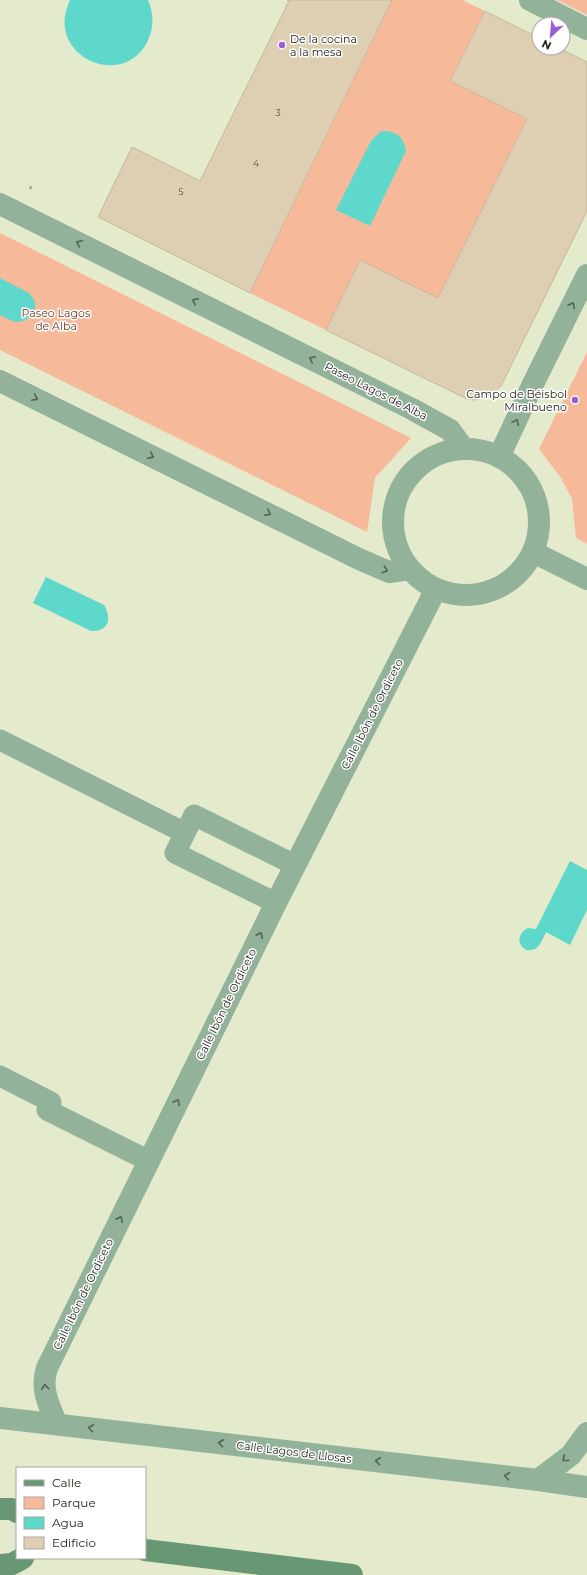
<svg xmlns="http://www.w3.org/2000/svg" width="587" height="1575" font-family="Montserrat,sans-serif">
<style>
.green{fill:#f6ba9b}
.water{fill:#5dd8cb}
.building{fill:#decfb3;stroke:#c6b79c}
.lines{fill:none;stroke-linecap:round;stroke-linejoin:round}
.path{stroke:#9ea38c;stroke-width:2.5;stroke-dasharray:3 3;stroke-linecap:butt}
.pedestrian{stroke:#92b299;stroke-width:21}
.minor{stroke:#92b299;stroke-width:22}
.secondary{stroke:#689873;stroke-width:22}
.oneway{stroke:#546352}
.poi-dot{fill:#995dd4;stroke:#fff;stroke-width:1.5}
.labels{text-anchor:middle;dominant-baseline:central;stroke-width:3;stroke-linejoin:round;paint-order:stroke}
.number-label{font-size:9px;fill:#504e3f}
.poi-label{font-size:11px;fill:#212318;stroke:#fff;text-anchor:start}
.park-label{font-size:11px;fill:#6d391b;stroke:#fff}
.street-label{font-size:11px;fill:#212318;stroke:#fff}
</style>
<rect width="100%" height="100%" fill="#e4eacc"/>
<path class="green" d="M 392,0 L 462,0 L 485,11 L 450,81 L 527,119 L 438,298 L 326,330 L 250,293 Z
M 557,0 L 587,0 L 587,15 Z
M 0,233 L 411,438 L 375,478 L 367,532 L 0,350 Z
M 587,352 L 587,544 L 576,538 L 572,499 L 561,478 L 539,449 Z"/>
<path class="water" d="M 70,0 L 148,0 C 153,11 154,24 150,35 C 130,94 42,58 70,0 Z
M 385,131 C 398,132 404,138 406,151 L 370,226 L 336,210 L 371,141 L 380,132 Z
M 0,278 L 29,293 L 35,301 L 35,313 C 20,325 17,324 0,315 Z
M 46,577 L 104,605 C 112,618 109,632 91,631 L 33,603 Z
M 570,861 L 587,870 L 587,910 L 570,945 L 546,932 C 541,942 539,952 526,950 C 516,944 518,933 528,928 L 536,929 Z"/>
<path class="building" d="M 287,0 L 392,0 L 250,293 L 98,217 L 132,147 L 200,181 L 289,1 Z
M 485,11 L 539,38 L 539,48 L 559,48 L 587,62 L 587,211 L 501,386 L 489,396 L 482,399 L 473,400 L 465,398 L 326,330 L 360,260 L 438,298 L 527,119 L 450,81 Z"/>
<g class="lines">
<path class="path" d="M 30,189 L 32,184"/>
<path class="pedestrian" d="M 0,740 L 185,833
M 276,903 L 175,853 L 194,815 L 295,865
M 0,1076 L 51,1102 L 47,1110 L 149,1161"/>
<path class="minor" d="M 530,0 L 587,29
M 0,204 L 412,409 L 450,430 L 464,449
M 0,381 L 359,559 L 389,572 L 410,569
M393 522a73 73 0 1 1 146 0a73 73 0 1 1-146 0Z
M 499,457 L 533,384 L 587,275
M 533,552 L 587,579
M 0,1418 L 538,1480 L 587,1487
M 57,1424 C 49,1406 40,1388 47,1368 L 276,903 L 436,589
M 538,1480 L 571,1455 L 587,1433"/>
<path class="secondary" d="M 0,1509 L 12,1509 L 17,1512
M 145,1550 L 352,1575
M 0,1565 L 12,1564 L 23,1558"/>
</g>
<defs><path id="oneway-chevron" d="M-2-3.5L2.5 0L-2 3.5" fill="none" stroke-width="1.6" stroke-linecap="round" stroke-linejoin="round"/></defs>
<g class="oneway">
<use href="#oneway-chevron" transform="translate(79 243) rotate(-154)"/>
<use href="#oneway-chevron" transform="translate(195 301) rotate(-154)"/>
<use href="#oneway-chevron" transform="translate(572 305) rotate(-64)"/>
<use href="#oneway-chevron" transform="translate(312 359) rotate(-154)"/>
<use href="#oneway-chevron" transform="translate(35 398) rotate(26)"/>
<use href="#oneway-chevron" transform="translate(516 422) rotate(-66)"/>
<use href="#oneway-chevron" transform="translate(151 456) rotate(26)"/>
<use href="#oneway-chevron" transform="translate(268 513) rotate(26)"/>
<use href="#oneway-chevron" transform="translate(385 570) rotate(19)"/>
<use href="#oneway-chevron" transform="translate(260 935) rotate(-64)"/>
<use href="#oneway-chevron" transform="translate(177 1102) rotate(-64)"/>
<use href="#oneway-chevron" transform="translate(120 1219) rotate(-64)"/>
<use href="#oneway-chevron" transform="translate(45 1387) rotate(-95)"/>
<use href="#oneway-chevron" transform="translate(91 1428) rotate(-173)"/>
<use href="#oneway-chevron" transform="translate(221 1443) rotate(-173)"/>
<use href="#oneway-chevron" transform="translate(565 1459) rotate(141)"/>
<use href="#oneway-chevron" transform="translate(378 1461) rotate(-173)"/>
<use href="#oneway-chevron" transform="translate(507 1476) rotate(-173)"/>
</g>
<g class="poi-dot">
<circle cx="282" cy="45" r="4"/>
<circle cx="575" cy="400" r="4"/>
</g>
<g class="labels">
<g class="number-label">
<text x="278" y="112">3</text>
<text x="256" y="163">4</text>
<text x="181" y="191">5</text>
</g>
<g class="poi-label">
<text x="290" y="39">De la cocina<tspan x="290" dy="13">a la mesa</tspan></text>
<text x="567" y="394" text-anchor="end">Campo de Béisbol<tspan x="567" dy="13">Miralbueno</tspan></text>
</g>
<g class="park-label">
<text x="56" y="313">Paseo Lagos<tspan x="56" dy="13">de Alba</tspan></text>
</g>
<g class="street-label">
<text transform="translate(376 391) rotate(27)">Paseo Lagos de Alba</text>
<text transform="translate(372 714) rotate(-63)">Calle Ibón de Ordiceto</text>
<text transform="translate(226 1004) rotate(-64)">Calle Ibón de Ordiceto</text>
<text transform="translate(83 1294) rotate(-64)">Calle Ibón de Ordiceto</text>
<text transform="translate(294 1452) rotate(7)">Calle Lagos de Llosas</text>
</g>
</g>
<rect x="16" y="1467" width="130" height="92" fill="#ffffff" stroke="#a6a7a3"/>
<rect x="24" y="1480" width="20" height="6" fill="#689873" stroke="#a6a7a3"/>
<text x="52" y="1487" font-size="12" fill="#212318">Calle</text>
<rect x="24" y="1497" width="20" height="12" fill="#f6ba9b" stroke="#a6a7a3"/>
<text x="52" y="1507" font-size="12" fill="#212318">Parque</text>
<rect x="24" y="1517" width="20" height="12" fill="#5dd8cb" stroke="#a6a7a3"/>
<text x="52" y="1527" font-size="12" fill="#212318">Agua</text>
<rect x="24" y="1537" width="20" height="12" fill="#decfb3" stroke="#a6a7a3"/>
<text x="52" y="1547" font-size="12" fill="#212318">Edificio</text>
<g transform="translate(551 36) rotate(206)"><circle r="19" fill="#ffffff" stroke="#a6a7a3"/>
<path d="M0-3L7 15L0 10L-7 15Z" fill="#995dd4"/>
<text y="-6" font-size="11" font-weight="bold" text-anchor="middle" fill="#212318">N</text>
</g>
</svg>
